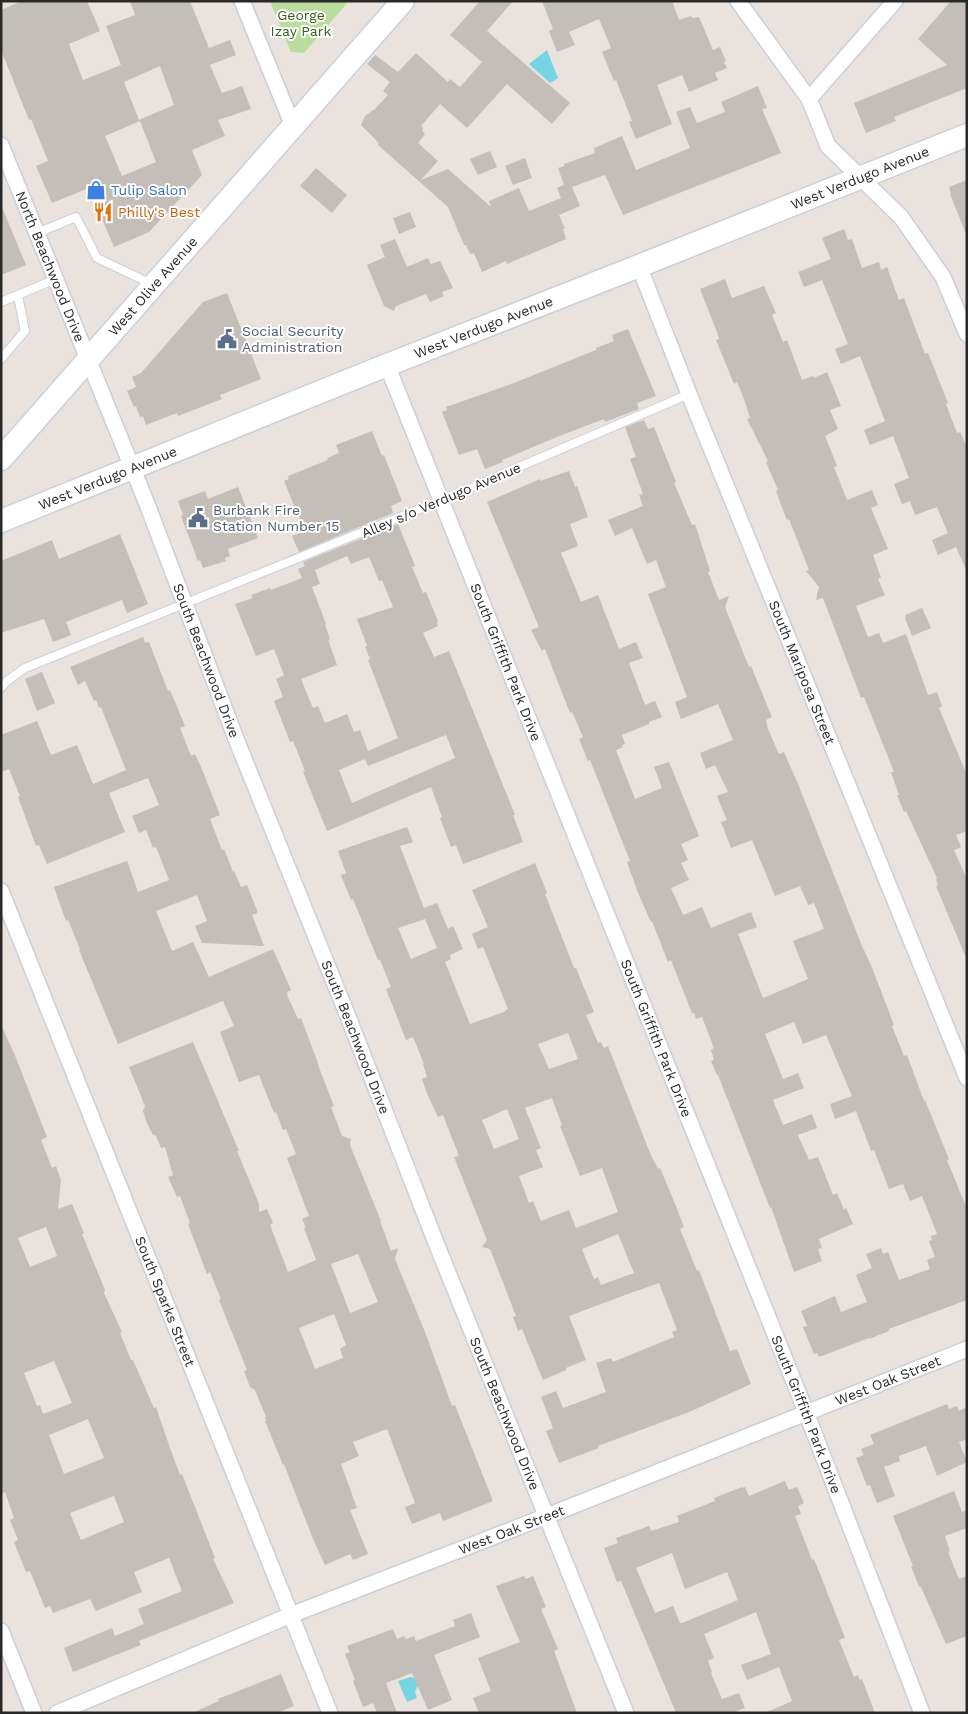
<svg xmlns="http://www.w3.org/2000/svg" width="968" height="1714" font-family="'Work Sans',sans-serif">
<style>
.green{fill:#badd9d}
.water{fill:#77d4e4}
.building{fill:#c3beb8;fill-rule:evenodd}
.lines{fill:none;stroke-linecap:round;stroke-linejoin:round}
.lane-casing{stroke:#cacfda;stroke-width:10}
.street-casing{stroke:#cacfda;stroke-width:18}
.secondary-casing{stroke:#cacfda;stroke-width:25}
.lane{stroke:#fff;stroke-width:8}
.street{stroke:#fff;stroke-width:15}
.secondary{stroke:#fff;stroke-width:22}
.labels{text-anchor:middle;dominant-baseline:central;stroke-width:4;stroke-linejoin:round;paint-order:stroke}
.park-label{font-size:14px;fill:#34601f;stroke:#fff}
.street-label{font-size:14px;fill:#292929;stroke:#fff}
.shop-label{font-size:14px;fill:#366cbe;stroke:#fff;text-anchor:start}
.food-label{font-size:14px;fill:#c56008;stroke:#fff;text-anchor:start}
.service-label{font-size:14px;fill:#4e5e75;stroke:#fff;text-anchor:start}
</style>
<rect width="100%" height="100%" fill="#eae2dc"/>
<path class="green" d="M 270,1 L 349,1 L 304,53 L 291,52 Z"/>
<path class="water" d="M 547,50 L 558,78 L 550,83 L 529,64 Z
M 411,1677 L 416,1679 L 418,1686 L 415,1691 L 417,1698 L 407,1702 L 398,1681 Z"/>
<path class="building" d="M 22,1 L 87,1 L 100,31 L 69,44 L 83,80 L 121,65 L 106,26 L 135,15 L 130,1 L 190,1 L 209,48 L 230,40 L 236,55 L 210,65 L 222,93 L 242,86 L 251,109 L 218,120 L 225,136 L 192,150 L 202,175 L 149,232 L 114,247 L 89,188 L 52,203 L 36,166 L 48,161 L 31,119 L 29,120 L 1,50 L 1,10 ZM 160,66 L 174,105 L 139,120 L 124,82 ZM 140,121 L 156,162 L 122,176 L 105,136 Z
M 480,1 L 513,1 L 487,31 L 570,103 L 552,124 L 507,84 L 467,128 L 440,104 L 421,126 L 423,128 L 422,130 L 425,134 L 418,143 L 438,161 L 421,180 L 448,169 L 491,207 L 489,201 L 519,188 L 529,211 L 561,198 L 557,188 L 564,185 L 558,168 L 564,166 L 564,164 L 595,153 L 594,148 L 622,136 L 636,170 L 690,148 L 676,112 L 690,107 L 697,123 L 725,112 L 721,102 L 758,86 L 767,108 L 762,109 L 781,153 L 623,215 L 605,175 L 572,187 L 580,206 L 559,215 L 565,229 L 563,229 L 566,239 L 507,264 L 506,261 L 482,272 L 474,253 L 470,254 L 466,245 L 464,245 L 448,207 L 378,145 L 379,143 L 361,125 L 365,116 L 376,108 L 388,95 L 383,91 L 390,82 L 367,64 L 375,55 L 398,72 L 416,53 L 448,82 L 450,79 L 460,87 L 482,62 L 450,35 Z
M 542,1 L 672,1 L 679,20 L 691,16 L 692,18 L 699,17 L 713,50 L 720,47 L 726,61 L 724,62 L 727,68 L 715,73 L 718,80 L 689,92 L 682,75 L 657,85 L 672,124 L 636,139 L 629,122 L 632,121 L 616,80 L 614,81 L 602,52 L 611,48 L 599,19 L 569,32 L 575,45 L 557,52 L 549,31 L 553,29 Z
M 951,1 L 967,1 L 967,88 L 894,117 L 896,121 L 866,133 L 854,103 L 947,65 L 918,39 Z
M 490,151 L 497,167 L 478,175 L 470,159 Z
M 525,158 L 532,178 L 513,185 L 505,166 Z
M 316,168 L 347,195 L 332,213 L 300,186 Z
M 967,180 L 967,234 L 966,234 L 950,194 L 951,194 L 949,187 Z
M 1,205 L 26,265 L 1,275 Z
M 410,212 L 416,227 L 399,234 L 393,218 Z
M 844,229 L 848,240 L 852,239 L 862,268 L 879,262 L 881,270 L 887,267 L 899,300 L 904,298 L 925,354 L 928,353 L 948,403 L 946,404 L 957,433 L 960,432 L 967,447 L 967,572 L 956,547 L 938,555 L 932,540 L 948,533 L 937,507 L 915,515 L 910,501 L 902,504 L 894,484 L 909,478 L 893,436 L 870,445 L 864,430 L 885,421 L 860,356 L 841,364 L 835,349 L 848,344 L 822,280 L 804,287 L 798,272 L 831,259 L 822,238 Z
M 395,239 L 407,267 L 428,258 L 431,264 L 440,261 L 453,288 L 442,292 L 444,296 L 430,302 L 426,294 L 396,306 L 394,311 L 384,306 L 367,265 L 385,257 L 380,245 Z
M 725,279 L 732,298 L 764,286 L 776,313 L 772,315 L 783,342 L 787,340 L 802,380 L 813,376 L 814,378 L 827,372 L 841,406 L 830,410 L 838,429 L 825,436 L 837,466 L 834,467 L 847,500 L 872,490 L 878,505 L 871,508 L 888,549 L 873,555 L 881,578 L 878,579 L 885,595 L 856,606 L 868,637 L 879,633 L 883,643 L 906,634 L 928,695 L 937,692 L 942,706 L 939,708 L 967,775 L 967,831 L 956,835 L 961,847 L 954,850 L 967,879 L 967,960 L 936,886 L 938,886 L 936,879 L 937,878 L 906,811 L 904,812 L 897,795 L 899,795 L 891,772 L 894,772 L 864,697 L 861,698 L 823,598 L 816,600 L 819,587 L 806,571 L 809,570 L 789,519 L 787,520 L 781,505 L 776,491 L 778,490 L 766,462 L 768,461 L 747,419 L 750,418 L 744,399 L 737,382 L 734,384 L 716,340 L 719,339 L 717,332 L 700,289 Z
M 227,293 L 261,379 L 220,395 L 222,399 L 178,416 L 177,413 L 146,425 L 143,416 L 140,417 L 136,406 L 134,407 L 127,391 L 136,387 L 132,377 L 141,373 L 203,302 Z
M 628,329 L 656,396 L 637,403 L 639,409 L 605,422 L 604,419 L 562,435 L 502,460 L 503,462 L 485,469 L 477,449 L 459,455 L 442,412 L 447,410 L 446,407 L 514,383 L 596,350 L 596,348 L 614,341 L 612,335 Z
M 644,420 L 648,429 L 654,427 L 676,482 L 674,483 L 692,525 L 695,524 L 710,571 L 708,572 L 719,600 L 729,596 L 725,607 L 749,667 L 751,666 L 772,717 L 766,720 L 768,729 L 779,754 L 784,752 L 798,784 L 862,946 L 871,965 L 894,1025 L 892,1026 L 904,1056 L 907,1055 L 924,1101 L 925,1100 L 949,1159 L 947,1160 L 967,1209 L 967,1300 L 889,1329 L 889,1331 L 869,1339 L 869,1338 L 819,1357 L 817,1353 L 814,1354 L 803,1327 L 807,1326 L 801,1311 L 835,1296 L 841,1312 L 867,1302 L 856,1275 L 872,1268 L 866,1254 L 881,1248 L 883,1254 L 888,1252 L 899,1280 L 930,1269 L 927,1260 L 935,1257 L 929,1241 L 932,1240 L 931,1236 L 937,1234 L 922,1196 L 910,1201 L 903,1184 L 889,1189 L 874,1150 L 871,1151 L 856,1111 L 835,1119 L 830,1104 L 852,1096 L 826,1035 L 803,1044 L 794,1022 L 765,1034 L 783,1079 L 798,1073 L 804,1088 L 773,1100 L 783,1125 L 812,1114 L 817,1128 L 798,1135 L 809,1160 L 818,1157 L 833,1195 L 837,1193 L 844,1210 L 846,1208 L 853,1224 L 819,1239 L 822,1248 L 818,1249 L 822,1261 L 794,1272 L 771,1207 L 770,1208 L 718,1075 L 717,1075 L 711,1061 L 714,1060 L 711,1050 L 714,1048 L 702,1017 L 696,1019 L 694,1013 L 692,1013 L 671,960 L 668,962 L 652,921 L 651,922 L 638,893 L 627,862 L 630,861 L 590,760 L 588,761 L 579,739 L 583,737 L 572,712 L 570,713 L 545,649 L 542,651 L 531,630 L 539,627 L 487,502 L 540,479 L 540,481 L 569,471 L 575,487 L 577,486 L 588,517 L 570,524 L 578,546 L 561,553 L 581,602 L 598,595 L 619,649 L 636,642 L 643,658 L 629,663 L 645,705 L 655,701 L 662,717 L 649,722 L 649,724 L 622,735 L 625,744 L 622,745 L 623,747 L 616,750 L 635,799 L 662,788 L 654,767 L 669,762 L 699,836 L 681,844 L 688,860 L 681,863 L 689,880 L 671,888 L 683,915 L 702,907 L 711,928 L 751,912 L 757,927 L 738,934 L 763,998 L 808,979 L 793,941 L 824,929 L 814,903 L 808,905 L 800,886 L 775,896 L 752,840 L 731,848 L 721,822 L 727,820 L 717,796 L 728,792 L 715,765 L 706,769 L 700,753 L 733,740 L 718,704 L 681,719 L 675,702 L 687,697 L 648,594 L 666,587 L 656,560 L 647,564 L 632,528 L 615,536 L 608,520 L 643,506 L 639,495 L 643,494 L 630,459 L 636,457 L 625,427 Z
M 372,431 L 382,456 L 384,455 L 402,501 L 391,506 L 393,513 L 299,552 L 292,536 L 303,532 L 301,526 L 302,525 L 284,481 L 289,479 L 288,476 L 328,460 L 327,458 L 339,453 L 336,445 Z
M 238,487 L 258,538 L 228,549 L 230,556 L 225,558 L 226,561 L 203,568 L 200,560 L 198,561 L 181,516 L 183,515 L 178,501 L 205,491 L 208,499 Z
M 398,524 L 415,566 L 412,567 L 423,593 L 426,592 L 438,621 L 437,622 L 438,626 L 423,633 L 434,657 L 449,651 L 515,815 L 513,815 L 523,842 L 463,864 L 456,845 L 451,847 L 440,818 L 442,817 L 431,787 L 327,831 L 303,772 L 305,771 L 293,741 L 290,742 L 274,701 L 283,697 L 276,679 L 284,675 L 274,649 L 256,656 L 235,604 L 253,598 L 251,595 L 270,588 L 271,590 L 302,578 L 298,569 L 305,566 L 303,562 ZM 347,556 L 351,564 L 369,557 L 379,581 L 382,580 L 393,607 L 357,619 L 367,646 L 365,647 L 370,659 L 368,660 L 398,738 L 368,751 L 360,730 L 354,732 L 347,714 L 325,723 L 318,706 L 314,708 L 312,706 L 301,679 L 337,665 L 328,640 L 330,639 L 325,625 L 326,624 L 312,587 L 320,584 L 315,570 ZM 446,735 L 455,758 L 352,803 L 339,770 L 365,759 L 368,766 Z
M 120,534 L 148,604 L 127,613 L 122,600 L 66,622 L 71,635 L 53,642 L 44,619 L 1,633 L 1,561 L 52,540 L 59,559 Z
M 922,608 L 931,628 L 912,636 L 905,618 L 906,617 L 905,615 Z
M 143,637 L 145,643 L 149,642 L 168,691 L 170,690 L 185,726 L 180,728 L 191,756 L 195,754 L 201,767 L 220,815 L 210,819 L 222,850 L 224,849 L 233,872 L 234,871 L 241,887 L 247,885 L 257,910 L 257,913 L 252,915 L 264,946 L 202,943 L 195,926 L 207,921 L 197,895 L 156,911 L 172,951 L 193,942 L 209,977 L 273,949 L 291,990 L 287,992 L 288,994 L 287,995 L 298,1019 L 301,1018 L 318,1063 L 318,1065 L 334,1106 L 331,1107 L 342,1136 L 351,1139 L 350,1145 L 381,1221 L 380,1221 L 391,1251 L 398,1248 L 395,1259 L 425,1332 L 452,1406 L 455,1405 L 493,1501 L 443,1521 L 440,1513 L 412,1524 L 405,1507 L 415,1503 L 387,1429 L 353,1442 L 359,1456 L 341,1464 L 357,1508 L 350,1510 L 368,1554 L 353,1560 L 350,1554 L 325,1565 L 313,1539 L 284,1464 L 283,1465 L 265,1421 L 266,1420 L 265,1417 L 266,1417 L 255,1390 L 250,1387 L 244,1371 L 247,1370 L 219,1300 L 221,1299 L 210,1272 L 207,1274 L 188,1224 L 190,1223 L 180,1196 L 177,1197 L 168,1177 L 173,1175 L 165,1147 L 161,1148 L 155,1134 L 153,1135 L 147,1123 L 143,1111 L 145,1106 L 129,1067 L 193,1042 L 239,1151 L 237,1151 L 259,1204 L 259,1212 L 267,1209 L 273,1223 L 270,1225 L 288,1272 L 316,1260 L 304,1228 L 306,1228 L 302,1219 L 309,1216 L 287,1158 L 296,1154 L 286,1129 L 283,1130 L 276,1112 L 274,1113 L 259,1075 L 239,1082 L 220,1032 L 234,1026 L 223,1001 L 118,1044 L 79,950 L 80,949 L 68,920 L 66,921 L 57,896 L 54,887 L 127,861 L 138,892 L 169,880 L 156,847 L 153,848 L 146,830 L 139,833 L 132,816 L 159,805 L 148,778 L 109,793 L 125,832 L 47,864 L 39,845 L 36,846 L 18,797 L 20,796 L 9,769 L 1,772 L 1,735 L 37,721 L 51,755 L 77,745 L 93,784 L 126,770 L 101,707 L 99,708 L 96,700 L 94,701 L 85,681 L 78,685 L 70,667 ZM 358,1254 L 378,1302 L 350,1313 L 331,1264 ZM 334,1314 L 346,1345 L 340,1349 L 343,1358 L 315,1369 L 299,1328 Z
M 42,672 L 55,703 L 37,711 L 25,679 Z
M 407,827 L 413,842 L 400,846 L 424,908 L 437,903 L 448,929 L 453,926 L 463,949 L 450,955 L 451,959 L 445,962 L 470,1024 L 504,1012 L 508,1009 L 483,947 L 478,949 L 472,934 L 488,927 L 472,890 L 535,863 L 547,893 L 545,894 L 547,899 L 574,968 L 576,968 L 594,1012 L 586,1015 L 598,1043 L 601,1042 L 604,1048 L 608,1046 L 650,1153 L 658,1169 L 660,1168 L 675,1204 L 684,1227 L 680,1229 L 697,1271 L 699,1270 L 730,1351 L 737,1349 L 751,1384 L 689,1412 L 598,1446 L 599,1448 L 559,1463 L 546,1431 L 553,1428 L 541,1397 L 556,1391 L 563,1408 L 606,1392 L 596,1363 L 611,1358 L 613,1362 L 674,1337 L 672,1332 L 677,1330 L 659,1283 L 625,1295 L 569,1316 L 586,1360 L 566,1368 L 566,1370 L 543,1380 L 522,1329 L 518,1331 L 513,1317 L 516,1316 L 490,1249 L 482,1247 L 487,1240 L 454,1157 L 459,1156 L 443,1115 L 438,1117 L 428,1096 L 422,1079 L 427,1077 L 423,1064 L 424,1064 L 413,1037 L 406,1040 L 386,989 L 391,987 L 380,960 L 378,960 L 353,899 L 351,900 L 341,875 L 346,873 L 338,851 ZM 425,919 L 437,948 L 411,959 L 398,928 ZM 568,1033 L 578,1059 L 549,1069 L 538,1044 ZM 552,1098 L 562,1125 L 560,1126 L 580,1176 L 602,1168 L 618,1212 L 576,1228 L 569,1210 L 541,1221 L 533,1201 L 529,1203 L 519,1176 L 543,1167 L 536,1150 L 541,1148 L 525,1108 ZM 507,1109 L 519,1139 L 494,1149 L 482,1120 ZM 618,1234 L 634,1273 L 601,1285 L 598,1277 L 594,1279 L 582,1249 Z
M 1,1025 L 14,1053 L 47,1137 L 41,1140 L 52,1168 L 56,1166 L 61,1180 L 58,1209 L 72,1204 L 84,1233 L 82,1234 L 105,1290 L 104,1293 L 122,1332 L 120,1333 L 131,1360 L 133,1360 L 154,1408 L 156,1407 L 170,1448 L 180,1475 L 182,1474 L 215,1558 L 213,1559 L 234,1603 L 139,1641 L 141,1645 L 73,1672 L 64,1648 L 112,1628 L 115,1636 L 144,1624 L 138,1609 L 182,1591 L 169,1558 L 134,1572 L 142,1592 L 96,1611 L 90,1599 L 53,1613 L 50,1606 L 45,1608 L 30,1571 L 26,1572 L 14,1542 L 18,1540 L 10,1520 L 14,1518 L 5,1492 L 1,1494 ZM 46,1227 L 57,1256 L 30,1267 L 18,1238 ZM 54,1361 L 72,1403 L 43,1414 L 40,1405 L 37,1406 L 24,1373 ZM 88,1419 L 104,1458 L 64,1474 L 49,1435 ZM 114,1496 L 124,1522 L 81,1540 L 70,1513 Z
M 947,1404 L 949,1409 L 957,1406 L 959,1411 L 967,1407 L 967,1439 L 959,1442 L 967,1462 L 937,1476 L 926,1446 L 899,1456 L 900,1461 L 884,1467 L 895,1496 L 877,1503 L 870,1485 L 867,1486 L 856,1458 L 864,1455 L 861,1449 L 874,1444 L 870,1435 Z
M 785,1481 L 789,1490 L 797,1487 L 804,1503 L 798,1506 L 801,1514 L 795,1516 L 812,1560 L 814,1559 L 822,1579 L 845,1638 L 839,1640 L 854,1677 L 858,1675 L 860,1680 L 862,1679 L 875,1713 L 765,1713 L 792,1701 L 779,1667 L 747,1680 L 741,1665 L 771,1654 L 756,1612 L 704,1634 L 714,1658 L 708,1661 L 712,1672 L 711,1673 L 722,1699 L 739,1693 L 745,1708 L 732,1713 L 676,1713 L 621,1581 L 617,1582 L 604,1548 L 618,1543 L 616,1538 L 649,1526 L 651,1531 L 679,1522 L 677,1516 L 715,1501 L 714,1498 L 742,1487 L 743,1488 L 745,1487 L 749,1496 ZM 672,1553 L 685,1589 L 727,1572 L 738,1600 L 682,1623 L 680,1623 L 673,1606 L 655,1613 L 636,1568 Z
M 954,1491 L 962,1512 L 967,1510 L 967,1528 L 945,1536 L 950,1551 L 948,1552 L 959,1579 L 967,1576 L 967,1636 L 946,1644 L 921,1587 L 919,1587 L 911,1566 L 913,1566 L 893,1516 Z
M 524,1576 L 526,1579 L 533,1576 L 546,1607 L 541,1609 L 558,1649 L 554,1651 L 577,1713 L 479,1713 L 473,1698 L 491,1691 L 478,1658 L 520,1642 L 496,1586 Z
M 471,1613 L 480,1637 L 434,1655 L 452,1700 L 428,1710 L 412,1673 L 386,1683 L 397,1713 L 377,1713 L 373,1703 L 363,1707 L 353,1681 L 355,1680 L 345,1654 L 350,1652 L 347,1646 L 393,1629 L 397,1639 L 404,1636 L 406,1639 L 414,1636 L 416,1641 L 455,1626 L 453,1620 Z
M 281,1674 L 294,1706 L 277,1713 L 192,1713 L 219,1701 L 218,1699 Z"/>
<g class="lines">
<defs>
<path id="lane" d="M 37,233 L 76,217 L 97,258 L 152,284
M 1,302 L 56,279
M 1,359 L 25,331 L 18,296
M 1,688 L 7,681 L 25,668 L 442,500 L 689,394"/>
<g id="street">
<path d="M 242,1 L 293,126"/>
<path d="M 738,1 L 809,99 L 828,146 L 901,217 L 943,277 L 967,334"/>
<path d="M 809,99 L 895,1"/>
<path id="s1" d="M 1,145 L 147,504 L 238,744 L 347,1014 L 438,1248 L 626,1713"/>
<path id="s2" d="M 639,266 L 689,394 L 967,1078"/>
<path id="s3" d="M 387,365 L 806,1412 L 922,1713"/>
<path id="s4" d="M 1,891 L 330,1713"/>
<path d="M 1,1631 L 34,1713"/>
<path id="s5" d="M 57,1713 L 291,1615 L 547,1516 L 967,1349"/>
</g>
<g id="secondary">
<path id="s6" d="M 1,459 L 403,1"/>
<path id="s7" d="M 1,521 L 377,369 L 639,266 L 967,135"/>
</g>
</defs>
<use href="#lane" class="lane-casing"/>
<use href="#street" class="street-casing"/>
<use href="#secondary" class="secondary-casing"/>
<use href="#lane" class="lane"/>
<use href="#street" class="street"/>
<use href="#secondary" class="secondary"/>
</g>
<defs>
<symbol id="shop-bare" viewBox="-9 -9 18 18"><path d="M-5-2.5h2.3a2.7 3.5 0 0 1 5.4 0H5L5.5 6h-11ZM-1.5-2.5h3a1.5 2.3 0 0 0-3 0Z" fill="#3f7fe0" stroke="#fff" stroke-width="2.5" paint-order="stroke"/></symbol>
<symbol id="restaurant-bare" viewBox="-9 -9 18 18"><path d="M-5-6h1v4h1v-4h1v4h1v-4h1v5L-1.5 .5V6h-2V.5L-5-1ZM5-6V6H3V1.5H1.5Q1.5-4 5-6Z" fill="#e8710a" stroke="#fff" stroke-width="2.5" paint-order="stroke"/></symbol>
<symbol id="civic-bare" viewBox="-9 -9 18 18"><path d="M-.6-6.5H3V-4.5H.6V-3L4-1V1h2V6H-6V1h2V-1L-.6-3ZM-1.2 2.5V6h2.4V2.5Z" fill="#5c6f8a" stroke="#fff" stroke-width="2.5" paint-order="stroke"/></symbol>
</defs>
<g fill-rule="evenodd">
<use href="#shop-bare" x="82" y="176" width="28" height="28"/>
<use href="#restaurant-bare" x="89" y="198" width="28" height="28"/>
<use href="#civic-bare" x="213" y="325" width="28" height="28"/>
<use href="#civic-bare" x="184" y="504" width="28" height="28"/>
</g>
<g class="labels">
<g class="park-label">
<text x="301" y="15">George<tspan x="301" dy="16">Izay Park</tspan></text>
</g>
<g class="street-label">
<text stroke="none"><textPath href="#s7" startOffset="925">West Verdugo Avenue</textPath></text>
<text stroke="none"><textPath href="#s1" startOffset="131">North Beachwood Drive</textPath></text>
<text stroke="none"><textPath href="#s6" startOffset="230">West Olive Avenue</textPath></text>
<text stroke="none"><textPath href="#s7" startOffset="520">West Verdugo Avenue</textPath></text>
<text stroke="none"><textPath href="#s7" startOffset="115">West Verdugo Avenue</textPath></text>
<text transform="translate(441 500) rotate(-23)">Alley s/o Verdugo Avenue</text>
<text stroke="none"><textPath href="#s1" startOffset="555">South Beachwood Drive</textPath></text>
<text stroke="none"><textPath href="#s3" startOffset="320">South Griffith Park Drive</textPath></text>
<text stroke="none"><textPath href="#s2" startOffset="438">South Mariposa Street</textPath></text>
<text stroke="none"><textPath href="#s1" startOffset="960">South Beachwood Drive</textPath></text>
<text stroke="none"><textPath href="#s3" startOffset="725">South Griffith Park Drive</textPath></text>
<text stroke="none"><textPath href="#s4" startOffset="442">South Sparks Street</textPath></text>
<text stroke="none"><textPath href="#s5" startOffset="895">West Oak Street</textPath></text>
<text stroke="none"><textPath href="#s1" startOffset="1365">South Beachwood Drive</textPath></text>
<text stroke="none"><textPath href="#s3" startOffset="1130">South Griffith Park Drive</textPath></text>
<text stroke="none"><textPath href="#s5" startOffset="490">West Oak Street</textPath></text>
</g>
<g class="shop-label">
<text x="111" y="190">Tulip Salon</text>
</g>
<g class="food-label">
<text x="118" y="212">Philly's Best</text>
</g>
<g class="service-label">
<text x="242" y="331">Social Security<tspan x="242" dy="16">Administration</tspan></text>
<text x="213" y="510">Burbank Fire<tspan x="213" dy="16">Station Number 15</tspan></text>
</g>
</g>
<rect width="968" height="1714" fill="none" stroke="#292929" stroke-width="5"/>
</svg>
